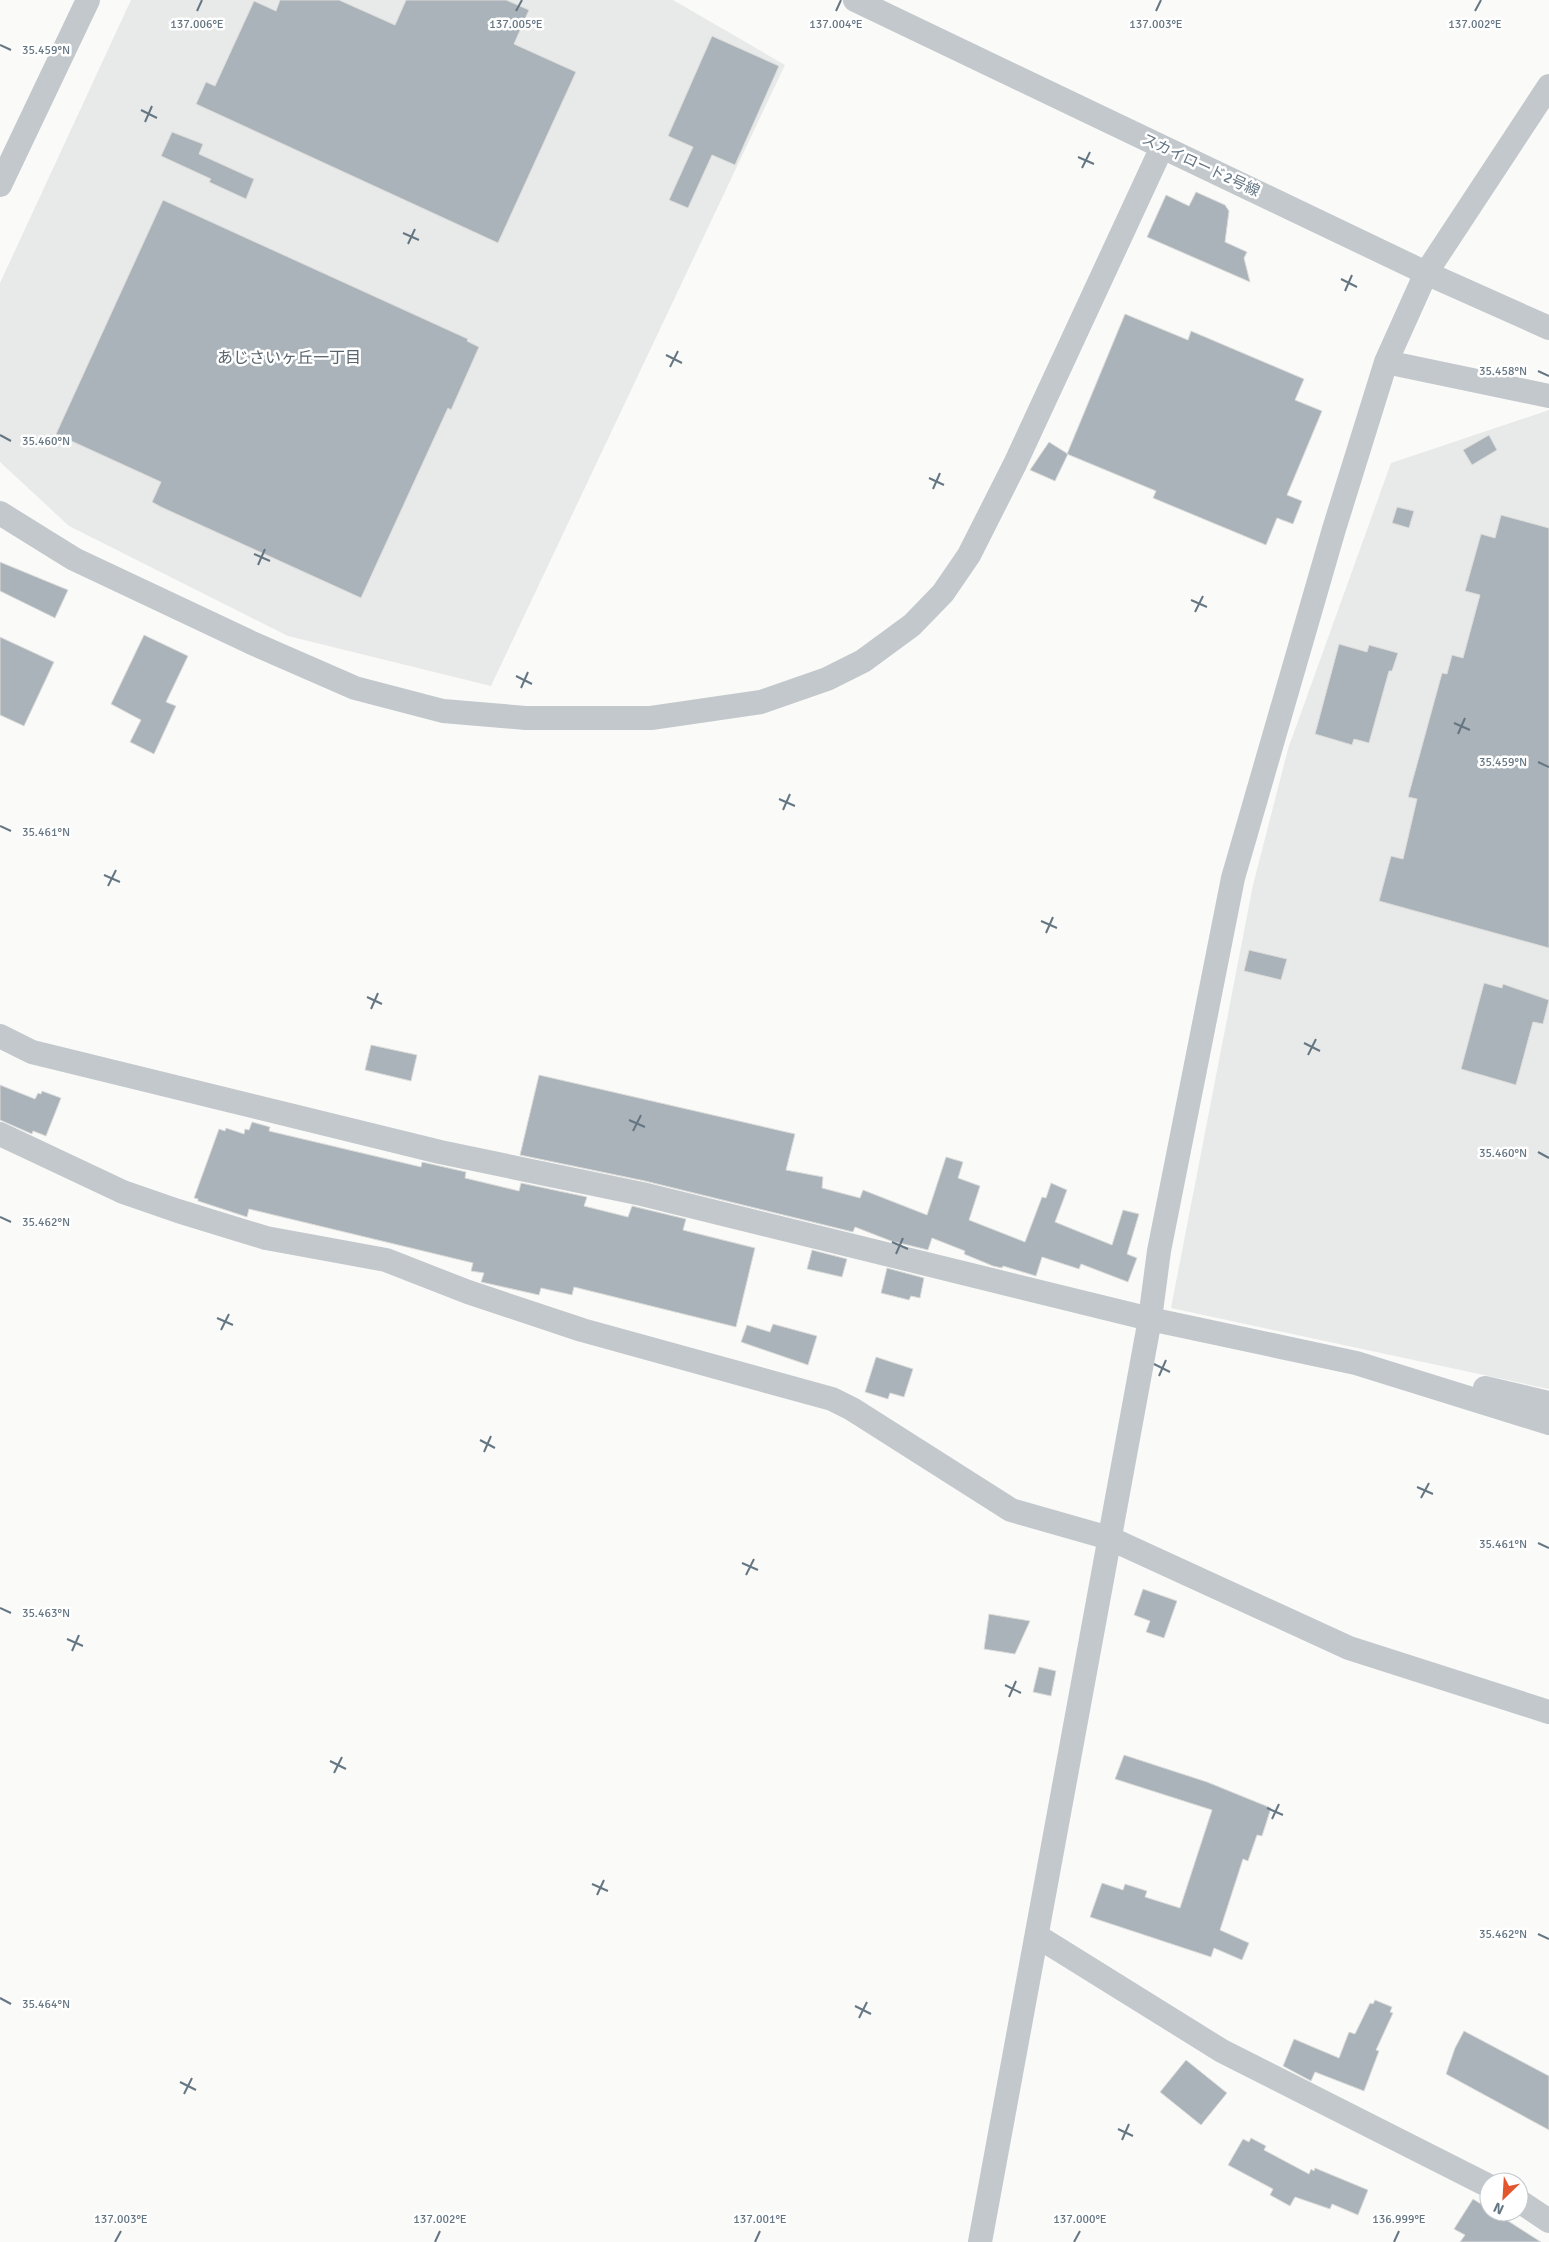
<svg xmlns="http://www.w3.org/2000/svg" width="1549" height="2242" font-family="Signika,'Noto Sans JP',sans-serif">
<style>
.built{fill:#e8e9e9}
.building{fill:#aab3b9;stroke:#dcdcda}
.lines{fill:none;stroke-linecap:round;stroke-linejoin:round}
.minor{stroke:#c3c8cc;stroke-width:24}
.ticks{fill:none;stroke:#657683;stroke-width:2}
.labels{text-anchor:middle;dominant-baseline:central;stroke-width:5;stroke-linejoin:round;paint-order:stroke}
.street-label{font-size:15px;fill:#657683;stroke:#fff}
.neighbourhood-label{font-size:16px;fill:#57646e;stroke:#fff}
.ticks-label{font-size:12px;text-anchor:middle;fill:#657683;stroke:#fff;stroke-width:5;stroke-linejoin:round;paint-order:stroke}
</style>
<rect width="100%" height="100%" fill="#fafaf8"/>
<path class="built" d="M 131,0 L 673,0 L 785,65 L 491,686 L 288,636 L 69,526 L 0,462 L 0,283 Z
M 1549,410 L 1549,1389 L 1171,1308 L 1253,885 L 1288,749 L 1391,463 Z"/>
<path class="building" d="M 280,0 L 339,0 L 395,25 L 406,0 L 506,0 L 529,10 L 514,44 L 576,72 L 498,243 L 196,104 L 206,82 L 215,86 L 254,1 L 276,11 Z
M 712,36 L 779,66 L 735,165 L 712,155 L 688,208 L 669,200 L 693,147 L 668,136 Z
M 172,132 L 203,144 L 199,154 L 254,179 L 246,199 L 209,182 L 211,179 L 161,156 Z
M 1196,192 L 1225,205 L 1229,211 L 1225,242 L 1247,252 L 1244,258 L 1250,282 L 1147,237 L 1166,195 L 1189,206 Z
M 163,200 L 468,339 L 467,341 L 479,347 L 451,410 L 448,408 L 361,598 L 161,507 L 152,502 L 161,482 L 56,434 Z
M 1125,314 L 1188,340 L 1191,331 L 1304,379 L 1295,400 L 1322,411 L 1287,495 L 1302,501 L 1293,524 L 1277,518 L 1266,545 L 1153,498 L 1156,491 L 1067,454 Z
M 1489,435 L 1497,450 L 1472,465 L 1463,450 Z
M 1049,442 L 1068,454 L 1055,481 L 1030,470 Z
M 1397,507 L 1414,511 L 1409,528 L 1392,523 Z
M 1501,515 L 1549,528 L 1549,948 L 1379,901 L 1391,856 L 1403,859 L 1417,799 L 1408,797 L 1442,673 L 1447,674 L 1452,655 L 1463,658 L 1480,595 L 1465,591 L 1481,534 L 1495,538 Z
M 0,562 L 68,590 L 55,618 L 0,591 Z
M 144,635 L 188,656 L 166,702 L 176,706 L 154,754 L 130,742 L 141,720 L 111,704 Z
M 0,637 L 54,662 L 24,726 L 0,715 Z
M 1339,644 L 1367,652 L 1369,645 L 1398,653 L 1392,671 L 1389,671 L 1369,743 L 1354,739 L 1352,745 L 1315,734 Z
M 1249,950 L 1287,959 L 1281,980 L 1244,971 Z
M 1484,983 L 1502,988 L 1503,984 L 1549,1000 L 1543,1024 L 1533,1022 L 1516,1085 L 1461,1069 Z
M 371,1045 L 417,1055 L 411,1081 L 365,1070 Z
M 539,1075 L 795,1134 L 786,1170 L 823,1177 L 822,1188 L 860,1198 L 863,1190 L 927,1215 L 946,1157 L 963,1162 L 958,1178 L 980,1186 L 969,1220 L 1025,1242 L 1042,1197 L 1046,1198 L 1051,1183 L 1067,1190 L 1055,1222 L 1112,1245 L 1123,1210 L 1139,1214 L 1127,1254 L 1137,1258 L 1128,1282 L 1081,1264 L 1079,1269 L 1042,1257 L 1036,1276 L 1003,1266 L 1002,1268 L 993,1266 L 964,1254 L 965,1251 L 932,1238 L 928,1250 L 891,1241 L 855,1227 L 853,1232 L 645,1181 L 520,1155 Z
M 0,1085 L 35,1099 L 38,1093 L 41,1094 L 42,1091 L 61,1098 L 46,1136 L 33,1131 L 32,1134 L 0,1120 Z
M 252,1122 L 270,1127 L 269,1131 L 421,1167 L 422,1162 L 466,1172 L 465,1178 L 519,1191 L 521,1183 L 587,1197 L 584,1206 L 628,1217 L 632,1206 L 686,1219 L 683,1230 L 755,1248 L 736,1327 L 574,1287 L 572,1295 L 541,1288 L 539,1295 L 481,1282 L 484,1273 L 471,1271 L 473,1263 L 249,1209 L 247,1217 L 198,1201 L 198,1199 L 194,1198 L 219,1129 L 225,1131 L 226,1128 L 244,1134 L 245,1129 L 249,1130 Z
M 812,1250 L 847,1259 L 842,1277 L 807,1269 Z
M 887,1268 L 924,1278 L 920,1298 L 911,1296 L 909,1300 L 881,1293 Z
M 773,1324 L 817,1336 L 808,1365 L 741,1342 L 747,1325 L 770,1332 Z
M 876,1357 L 913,1369 L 904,1397 L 890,1393 L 888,1399 L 865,1392 Z
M 1143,1589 L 1177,1601 L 1164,1638 L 1146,1632 L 1150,1621 L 1134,1615 Z
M 989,1614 L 1030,1621 L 1015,1654 L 984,1649 Z
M 1039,1667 L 1056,1671 L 1051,1696 L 1033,1692 Z
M 1124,1755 L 1207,1782 L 1271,1808 L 1262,1836 L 1257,1835 L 1248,1861 L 1243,1859 L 1220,1930 L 1249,1943 L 1242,1960 L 1214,1948 L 1211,1957 L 1090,1917 L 1102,1883 L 1123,1890 L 1125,1884 L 1147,1891 L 1145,1897 L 1180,1908 L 1212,1810 L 1115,1779 Z
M 1375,2000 L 1392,2007 L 1390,2012 L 1393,2013 L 1376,2050 L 1379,2051 L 1364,2091 L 1315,2072 L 1311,2081 L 1283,2066 L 1294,2039 L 1339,2058 L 1349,2032 L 1355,2034 L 1370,2003 L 1373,2004 Z
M 1464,2031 L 1549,2076 L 1549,2130 L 1446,2074 L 1455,2048 Z
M 1186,2060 L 1227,2093 L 1201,2125 L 1160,2092 Z
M 1251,2138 L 1266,2146 L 1264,2150 L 1309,2174 L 1311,2169 L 1314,2171 L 1315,2168 L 1368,2190 L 1358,2215 L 1332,2204 L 1330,2209 L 1295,2197 L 1290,2206 L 1270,2195 L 1273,2189 L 1228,2165 L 1243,2139 L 1249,2142 Z
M 1473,2199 L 1489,2209 L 1489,2212 L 1494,2212 L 1541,2242 L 1460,2242 L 1465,2235 L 1454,2229 Z"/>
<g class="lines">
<path class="minor" d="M 855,0 L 1426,273 L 1549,328
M 0,185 L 88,0
M 1386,362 L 1549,396
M 0,513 L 74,559 L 252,643 L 355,688 L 443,711 L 526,718 L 651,718 L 761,702 L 827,679 L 863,661 L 912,625 L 943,593 L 969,555 L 1015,464 L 1162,147
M 0,1036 L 32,1052 L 440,1152 L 642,1194 L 1150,1319 L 1356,1363 L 1549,1423
M 0,1134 L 123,1192 L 178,1211 L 266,1238 L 386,1260 L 468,1292 L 582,1330 L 832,1399 L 852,1409 L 1011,1510 L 1109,1538 L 1349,1648 L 1549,1712
M 1485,1388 L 1549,1403
M 1037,1936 L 1222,2051 L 1489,2186
M 1519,2201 L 1549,2221
M 980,2242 L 1150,1319 L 1159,1251 L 1233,878 L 1334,529 L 1386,362 L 1426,273 L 1549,86"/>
</g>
<path class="ticks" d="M 197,11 L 202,0M 516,11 L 522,0M 836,11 L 841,0M 1156,11 L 1161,0M 1475,11 L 1481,0M 0,45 L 11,50M 141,110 L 157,118M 145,122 L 152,106M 1078,157 L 1094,164M 1082,168 L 1090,152M 403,233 L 419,240M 408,244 L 415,229M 1341,279 L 1357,287M 1345,291 L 1352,275M 666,355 L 682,363M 670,367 L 678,351M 1538,371 L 1549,376M 0,435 L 11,441M 929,478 L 944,485M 933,489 L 940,473M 254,554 L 270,561M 258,565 L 265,549M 1191,600 L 1207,607M 1195,612 L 1203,596M 516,676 L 532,684M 521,688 L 528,672M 1454,723 L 1470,730M 1458,734 L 1465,718M 1538,762 L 1549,767M 779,799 L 795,806M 783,810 L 790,794M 0,826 L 11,831M 104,875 L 120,882M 108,886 L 116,870M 1041,921 L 1057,928M 1046,933 L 1053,917M 367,997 L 382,1004M 371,1009 L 378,993M 1304,1043 L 1320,1051M 1308,1055 L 1316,1039M 629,1120 L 645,1127M 633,1131 L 641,1115M 1538,1152 L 1549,1158M 0,1217 L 11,1222M 892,1242 L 908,1249M 896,1254 L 903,1238M 217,1318 L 233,1325M 221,1330 L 229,1314M 1154,1364 L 1170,1372M 1159,1376 L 1166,1360M 480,1440 L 495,1448M 484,1452 L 491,1436M 1417,1487 L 1433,1494M 1421,1498 L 1429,1483M 1538,1543 L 1549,1548M 742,1563 L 758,1570M 746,1575 L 754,1559M 0,1608 L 11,1613M 67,1639 L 83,1646M 72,1651 L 79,1635M 1005,1685 L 1021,1693M 1009,1697 L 1016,1681M 330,1761 L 346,1769M 334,1773 L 342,1757M 1267,1808 L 1283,1815M 1272,1819 L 1279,1804M 592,1884 L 608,1891M 597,1895 L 604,1880M 1538,1934 L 1549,1939M 0,1998 L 11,2004M 855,2006 L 871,2014M 859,2018 L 867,2002M 180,2082 L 196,2090M 184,2094 L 192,2078M 1118,2129 L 1133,2136M 1122,2140 L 1129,2124M 115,2242 L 121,2231M 435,2242 L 440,2231M 755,2242 L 760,2231M 1074,2242 L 1080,2231M 1394,2242 L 1399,2231"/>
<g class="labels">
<g class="street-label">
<text transform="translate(1201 165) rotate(25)">スカイロード2号線</text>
</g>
<g class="neighbourhood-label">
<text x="289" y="358">あじさいヶ丘一丁目</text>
</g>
</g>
<g class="ticks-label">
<text x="197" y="28">137.006°E</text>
<text x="516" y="28">137.005°E</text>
<text x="1156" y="28">137.003°E</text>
<text x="1475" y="28">137.002°E</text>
<text x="836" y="28">137.004°E</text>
<text x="46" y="54">35.459°N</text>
<text x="1503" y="375">35.458°N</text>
<text x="46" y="445">35.460°N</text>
<text x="1503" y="766">35.459°N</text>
<text x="46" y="836">35.461°N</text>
<text x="1503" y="1157">35.460°N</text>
<text x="46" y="1226">35.462°N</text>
<text x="1503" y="1548">35.461°N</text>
<text x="46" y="1617">35.463°N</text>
<text x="1503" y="1938">35.462°N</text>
<text x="46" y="2008">35.464°N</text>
<text x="121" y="2223">137.003°E</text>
<text x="440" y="2223">137.002°E</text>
<text x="760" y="2223">137.001°E</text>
<text x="1080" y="2223">137.000°E</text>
<text x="1399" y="2223">136.999°E</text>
</g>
<g transform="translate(1504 2197) rotate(205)"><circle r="24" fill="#ffffff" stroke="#c1c8cd"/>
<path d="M0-4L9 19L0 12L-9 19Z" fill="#e4572e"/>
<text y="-8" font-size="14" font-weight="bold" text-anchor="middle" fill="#657683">N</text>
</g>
</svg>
